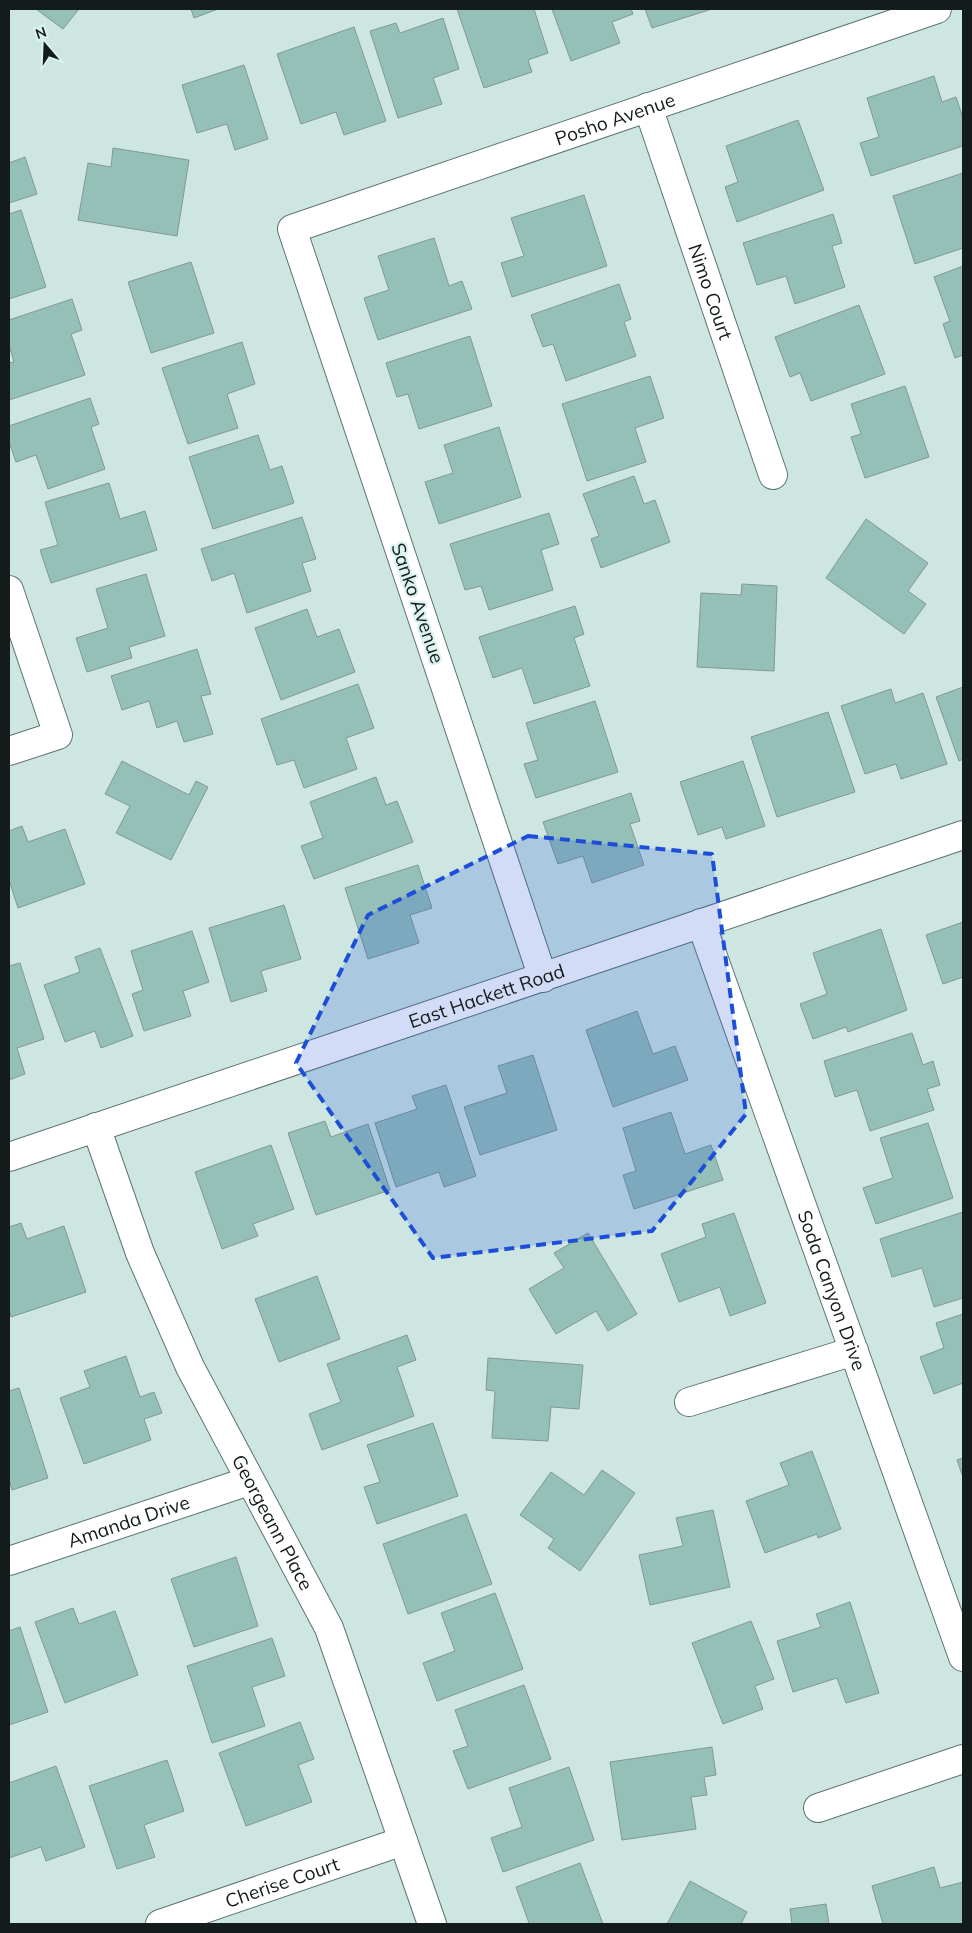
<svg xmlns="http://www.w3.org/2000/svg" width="972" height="1933" font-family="Mulish,sans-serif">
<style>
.building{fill:#94c0b8;stroke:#829894}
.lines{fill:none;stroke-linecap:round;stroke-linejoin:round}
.street-casing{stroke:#5e7470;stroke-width:30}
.street{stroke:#fff;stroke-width:28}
.marked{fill:#1d4ed8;fill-opacity:0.2;stroke:#1d4ed8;stroke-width:4;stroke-dasharray:10 6;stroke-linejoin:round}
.labels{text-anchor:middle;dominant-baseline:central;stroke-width:4.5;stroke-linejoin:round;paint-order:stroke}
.street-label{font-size:19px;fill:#131c1a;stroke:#dbf3ef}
</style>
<rect width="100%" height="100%" fill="#cee6e2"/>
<path class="building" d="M 36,9 L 79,9 L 63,29 Z
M 191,9 L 218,9 L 194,18 Z
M 457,9 L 534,9 L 548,53 L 528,60 L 532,72 L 484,88 Z
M 552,9 L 631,9 L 633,14 L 612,22 L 620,43 L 571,61 Z
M 645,9 L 712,9 L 652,28 Z
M 443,18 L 459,69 L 433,78 L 442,104 L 398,118 L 370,31 L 396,23 L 400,33 Z
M 354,27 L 386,121 L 344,135 L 336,112 L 301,124 L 277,54 Z
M 244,65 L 268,139 L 235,150 L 227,124 L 197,133 L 182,85 Z
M 934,76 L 942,102 L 956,97 L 963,118 L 963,146 L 871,176 L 860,143 L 879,137 L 867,98 Z
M 798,120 L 824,190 L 737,222 L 725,187 L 738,182 L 726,146 Z
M 113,148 L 189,160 L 177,236 L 78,220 L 88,163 L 111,167 Z
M 25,157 L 37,194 L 9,203 L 9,163 Z
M 963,173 L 963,248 L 915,264 L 893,196 Z
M 584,195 L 607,266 L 512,297 L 501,263 L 524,256 L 511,218 Z
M 21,210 L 46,287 L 9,299 L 9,214 Z
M 833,214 L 842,243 L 832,246 L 845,287 L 795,304 L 786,276 L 757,285 L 743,243 Z
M 434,238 L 449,286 L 462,281 L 472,309 L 378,340 L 364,298 L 389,290 L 378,256 Z
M 191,262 L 214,333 L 151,353 L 128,282 Z
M 963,266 L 963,355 L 955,358 L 943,324 L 950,321 L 934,277 Z
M 619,284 L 631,319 L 624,322 L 636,356 L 566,381 L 553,344 L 543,347 L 531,315 Z
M 72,299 L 82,330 L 71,334 L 85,375 L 9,400 L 9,363 L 14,362 L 9,345 L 9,320 Z
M 859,305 L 885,374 L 811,401 L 800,373 L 790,377 L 775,337 Z
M 470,336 L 492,406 L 419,429 L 408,394 L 397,397 L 386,363 Z
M 242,342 L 255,384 L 227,394 L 238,428 L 188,444 L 162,368 Z
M 650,376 L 664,418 L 635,428 L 646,462 L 587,481 L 562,404 Z
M 905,386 L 929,457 L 865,478 L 851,437 L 861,434 L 851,404 Z
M 90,398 L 99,424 L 91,427 L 105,469 L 48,489 L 36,455 L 16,462 L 9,442 L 9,426 Z
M 499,427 L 521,497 L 439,524 L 425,482 L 453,473 L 444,445 Z
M 258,435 L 270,470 L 282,466 L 294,503 L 213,529 L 189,457 Z
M 634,476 L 644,504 L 655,500 L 670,542 L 601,568 L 591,539 L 599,536 L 583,494 Z
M 109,483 L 120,519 L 145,511 L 157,550 L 51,583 L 40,550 L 58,545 L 45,502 Z
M 549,513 L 559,544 L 541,550 L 553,590 L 489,610 L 481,586 L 465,590 L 450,544 Z
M 302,517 L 316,559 L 302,563 L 311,591 L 247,613 L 234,573 L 212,581 L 201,549 Z
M 866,519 L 928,563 L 908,591 L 926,604 L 904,634 L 826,578 Z
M 146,574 L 165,636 L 129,647 L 132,658 L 87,672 L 76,638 L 108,628 L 96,589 Z
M 742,584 L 777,586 L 774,671 L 697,667 L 701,593 L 741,595 Z
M 575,606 L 584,634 L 574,638 L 590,686 L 534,704 L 522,668 L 493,678 L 479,637 Z
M 307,609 L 317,637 L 339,629 L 355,672 L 281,700 L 255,628 Z
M 197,649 L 211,694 L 201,696 L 213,734 L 184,742 L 177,721 L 157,728 L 149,701 L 122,710 L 111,676 Z
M 358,684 L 374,728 L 346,738 L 357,769 L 304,788 L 294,760 L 277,765 L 261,719 Z
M 963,687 L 963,759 L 959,761 L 936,697 Z
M 891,689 L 895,703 L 923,693 L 947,764 L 901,779 L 896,764 L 865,774 L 841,706 Z
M 595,701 L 618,772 L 536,798 L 524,764 L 538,760 L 526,723 Z
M 828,712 L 855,792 L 777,817 L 751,737 Z
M 122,761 L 189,795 L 196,781 L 208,787 L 171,860 L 116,833 L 130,806 L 105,794 Z
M 743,761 L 765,826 L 726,839 L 722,827 L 698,835 L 680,782 Z
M 376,777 L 386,805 L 397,801 L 413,842 L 314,879 L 301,846 L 323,838 L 310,802 Z
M 631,793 L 640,821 L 630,824 L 644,865 L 592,883 L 583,856 L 558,864 L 543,822 Z
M 22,826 L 28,842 L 65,829 L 85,884 L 18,908 L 9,880 L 9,831 Z
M 418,865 L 432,908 L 410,915 L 419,943 L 368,959 L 345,888 Z
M 284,905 L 301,959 L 261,971 L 267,991 L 231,1002 L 209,928 Z
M 963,922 L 963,977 L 943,984 L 926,935 Z
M 881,929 L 907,1010 L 848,1032 L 846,1027 L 813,1039 L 800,1004 L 827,994 L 813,953 Z
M 192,931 L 209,982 L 183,991 L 191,1016 L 144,1031 L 132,994 L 143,990 L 131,951 Z
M 100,948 L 133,1036 L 101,1048 L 95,1031 L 65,1042 L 44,985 L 80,972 L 75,957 Z
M 20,963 L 44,1039 L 17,1048 L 25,1074 L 9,1080 L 9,966 Z
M 637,1011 L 653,1054 L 675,1046 L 688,1080 L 613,1107 L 586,1030 Z
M 912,1033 L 923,1065 L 933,1061 L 940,1085 L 927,1089 L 934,1110 L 870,1131 L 857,1090 L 835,1097 L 824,1061 Z
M 533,1055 L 557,1130 L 480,1155 L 464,1107 L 507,1093 L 498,1066 Z
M 446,1085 L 476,1176 L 444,1187 L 439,1172 L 396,1187 L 375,1123 L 417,1109 L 412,1096 Z
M 671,1112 L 685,1154 L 711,1145 L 723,1180 L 634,1209 L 623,1175 L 636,1171 L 623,1128 Z
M 325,1121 L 331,1137 L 368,1124 L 390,1190 L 316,1215 L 288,1133 Z
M 928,1123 L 953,1198 L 876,1224 L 863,1188 L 893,1178 L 880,1138 Z
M 271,1145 L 294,1209 L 253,1224 L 258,1236 L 222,1249 L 195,1172 Z
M 963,1212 L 963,1298 L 934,1307 L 922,1268 L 892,1277 L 880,1239 Z
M 734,1213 L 766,1303 L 730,1316 L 720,1287 L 679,1302 L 661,1254 L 706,1237 L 702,1224 Z
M 21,1223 L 27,1239 L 64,1226 L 86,1292 L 11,1317 L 9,1309 L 9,1227 Z
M 588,1233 L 637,1314 L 608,1331 L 596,1311 L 556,1334 L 529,1289 L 564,1268 L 554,1253 Z
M 317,1276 L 340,1339 L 279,1362 L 255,1299 Z
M 963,1314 L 963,1383 L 934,1394 L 920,1357 L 944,1348 L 936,1323 Z
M 407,1335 L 416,1360 L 397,1367 L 414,1416 L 322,1450 L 309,1414 L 341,1402 L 327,1364 Z
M 126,1356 L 140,1397 L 154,1392 L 162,1413 L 144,1419 L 151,1440 L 84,1464 L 60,1398 L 90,1387 L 84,1371 Z
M 488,1358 L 583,1365 L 579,1409 L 551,1407 L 548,1441 L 492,1438 L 495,1391 L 486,1390 Z
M 19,1388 L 48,1478 L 12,1490 L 9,1479 L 9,1391 Z
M 433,1423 L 458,1496 L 377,1524 L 364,1487 L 380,1482 L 367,1445 Z
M 812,1451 L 841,1529 L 818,1538 L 817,1534 L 765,1553 L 746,1501 L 789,1485 L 780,1463 Z
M 963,1458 L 963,1477 L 957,1460 Z
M 602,1470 L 635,1493 L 580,1571 L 548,1548 L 554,1539 L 520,1515 L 551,1472 L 584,1495 Z
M 713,1510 L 730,1587 L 650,1605 L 639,1555 L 683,1546 L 676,1518 Z
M 466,1514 L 492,1584 L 408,1614 L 383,1544 Z
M 236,1557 L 258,1626 L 194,1647 L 171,1579 Z
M 495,1593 L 523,1669 L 437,1701 L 423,1663 L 455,1651 L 441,1613 Z
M 850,1602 L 879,1693 L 846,1703 L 837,1678 L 793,1692 L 777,1641 L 821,1627 L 816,1614 Z
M 73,1608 L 79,1624 L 115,1611 L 138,1675 L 65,1703 L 35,1622 Z
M 751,1621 L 774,1679 L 755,1686 L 763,1709 L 723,1724 L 692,1643 Z
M 20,1627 L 48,1712 L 9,1725 L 9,1631 Z
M 272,1638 L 285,1676 L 252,1687 L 265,1726 L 212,1743 L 187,1666 Z
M 524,1685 L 551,1759 L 468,1789 L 453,1751 L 468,1746 L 455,1710 Z
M 300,1722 L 314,1759 L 298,1765 L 312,1802 L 246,1826 L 219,1753 Z
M 712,1747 L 716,1775 L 704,1777 L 707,1795 L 691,1797 L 696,1829 L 622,1840 L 610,1762 Z
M 167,1760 L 184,1811 L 144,1825 L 155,1857 L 117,1869 L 89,1786 Z
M 56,1766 L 85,1847 L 46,1861 L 41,1847 L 9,1858 L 9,1783 Z
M 569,1767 L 594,1840 L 503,1872 L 491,1838 L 522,1827 L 509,1788 Z
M 580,1863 L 603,1924 L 527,1924 L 529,1923 L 516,1887 Z
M 934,1867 L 940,1888 L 963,1882 L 963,1924 L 883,1924 L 872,1886 Z
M 690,1881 L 747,1912 L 741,1924 L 667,1924 Z
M 826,1904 L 829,1924 L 792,1924 L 790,1909 Z"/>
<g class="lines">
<defs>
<g id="street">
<path id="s1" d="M 648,107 L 773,475"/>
<path d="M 9,590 L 58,735 L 9,751"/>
<path id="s2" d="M 701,923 L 963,1657"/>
<path id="s3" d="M 543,978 L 292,229 L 937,9"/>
<path id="s4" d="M 96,1127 L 140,1253 L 190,1367 L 329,1628 L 432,1924"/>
<path id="s5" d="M 9,1157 L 963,835"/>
<path d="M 689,1402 L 854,1351"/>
<path id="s6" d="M 9,1561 L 249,1481"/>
<path d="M 818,1808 L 963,1759"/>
<path id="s7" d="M 160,1924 L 403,1841"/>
</g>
</defs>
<use href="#street" class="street-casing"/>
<use href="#street" class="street"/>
</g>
<path class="marked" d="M 528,836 L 712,854 L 746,1114 L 652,1231 L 433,1258 L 296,1063 L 368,915 Z"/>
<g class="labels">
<g class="street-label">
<text stroke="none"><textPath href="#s3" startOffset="1131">Posho Avenue</textPath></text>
<text stroke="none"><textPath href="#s1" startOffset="195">Nimo Court</textPath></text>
<text transform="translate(418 603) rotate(71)">Sanko Avenue</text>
<text stroke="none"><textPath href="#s5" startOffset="504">East Hackett Road</textPath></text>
<text stroke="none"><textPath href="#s2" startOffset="390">Soda Canyon Drive</textPath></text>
<text stroke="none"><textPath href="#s6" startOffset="126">Amanda Drive</textPath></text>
<text stroke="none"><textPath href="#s4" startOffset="434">Georgeann Place</textPath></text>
<text stroke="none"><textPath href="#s7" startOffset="129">Cherise Court</textPath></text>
</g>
</g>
<rect width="972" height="1933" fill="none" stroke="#131c1a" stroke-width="20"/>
<g transform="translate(45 45) rotate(341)" stroke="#dbf3ef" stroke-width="4" paint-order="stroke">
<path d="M0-4L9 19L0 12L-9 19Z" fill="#131c1a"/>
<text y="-8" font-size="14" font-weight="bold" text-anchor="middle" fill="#131c1a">N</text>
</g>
</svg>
